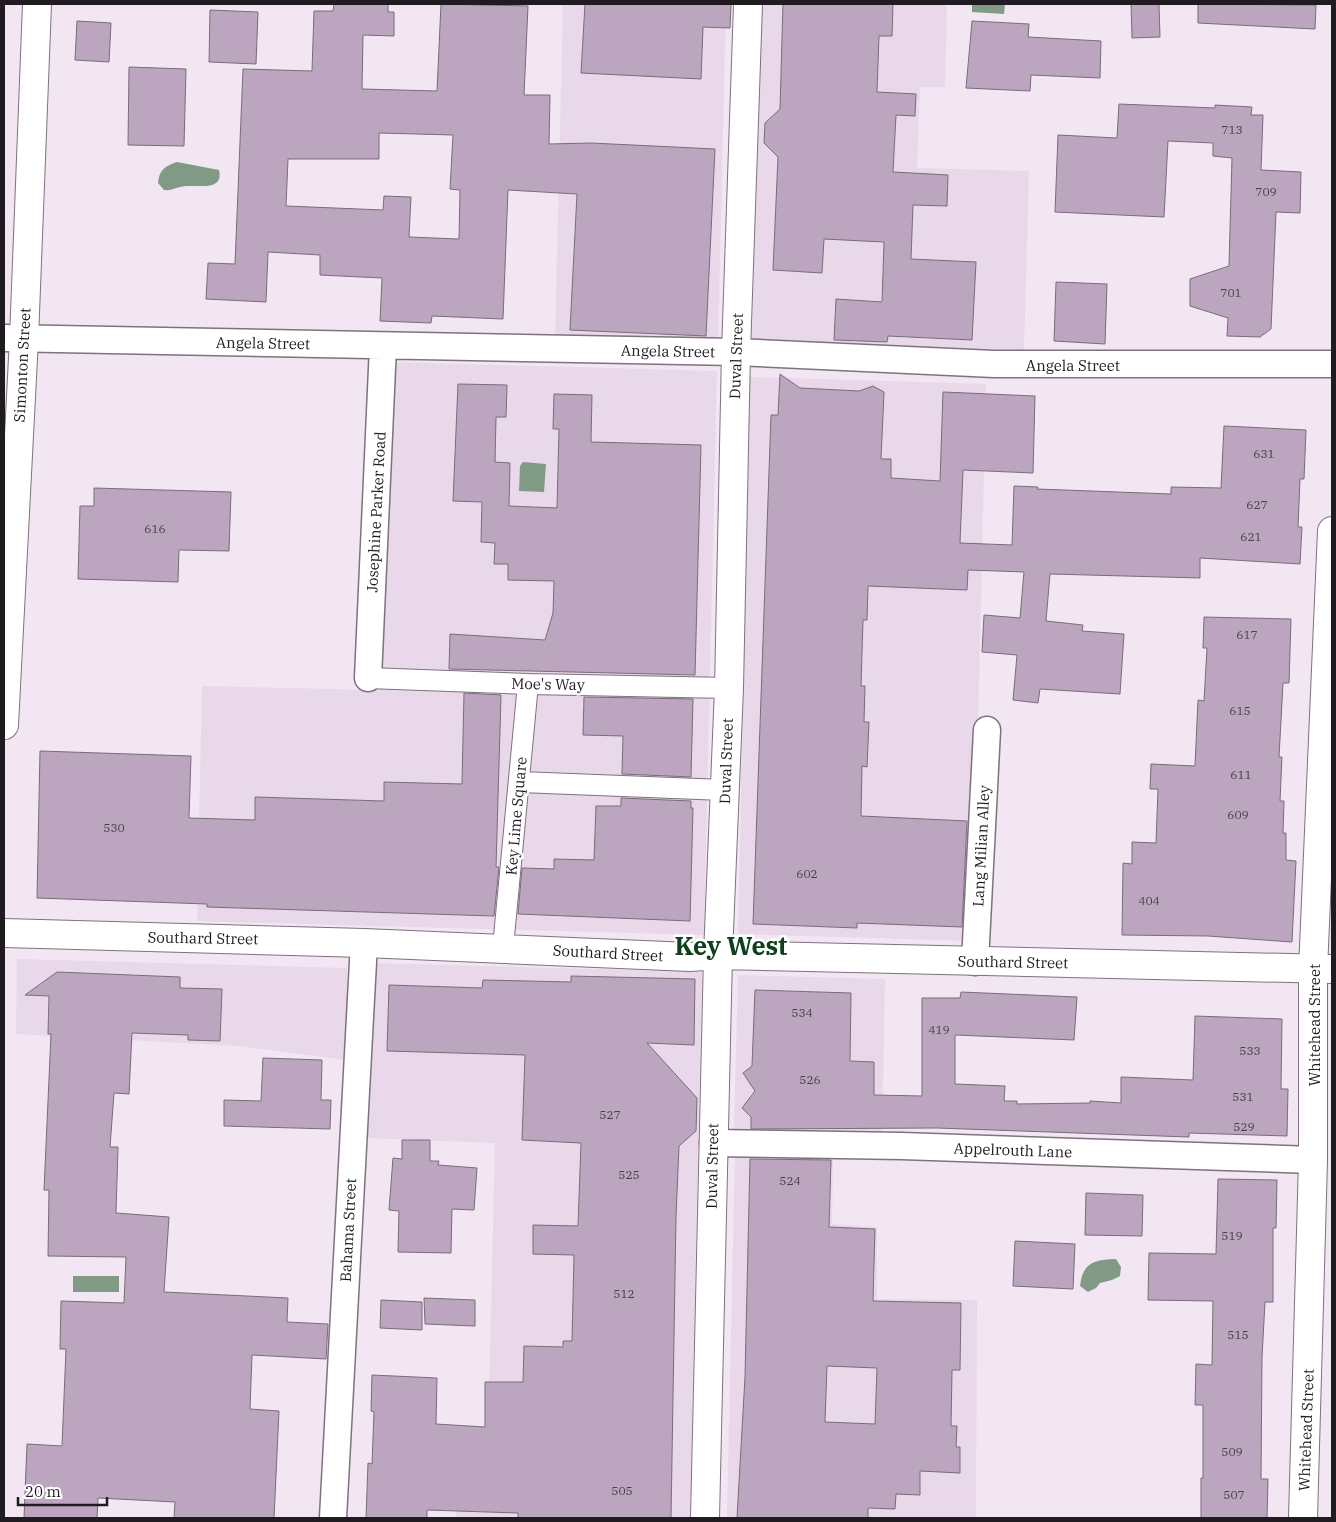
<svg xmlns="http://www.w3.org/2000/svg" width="1336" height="1522" font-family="'IBM Plex Serif',serif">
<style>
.built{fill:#e9d7ea}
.water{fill:#819a85}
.building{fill:#bca5be;stroke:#786d78;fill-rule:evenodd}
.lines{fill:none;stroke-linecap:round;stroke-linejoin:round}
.pedestrian-casing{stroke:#7d727e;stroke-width:22}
.minor-casing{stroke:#7d727e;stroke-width:29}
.tertiary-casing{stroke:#7d727e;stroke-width:30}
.primary-casing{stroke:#7d727e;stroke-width:30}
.pedestrian{stroke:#fff;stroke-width:20}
.minor{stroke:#fff;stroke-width:26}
.tertiary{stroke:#fff;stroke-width:28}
.primary{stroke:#fff;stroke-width:28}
.labels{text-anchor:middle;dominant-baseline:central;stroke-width:5;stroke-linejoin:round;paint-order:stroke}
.number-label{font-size:12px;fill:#463e48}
.street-label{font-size:15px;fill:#1f1b20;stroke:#fff}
.town-label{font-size:25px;font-weight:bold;fill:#0f401d;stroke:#fff}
</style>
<rect width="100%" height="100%" fill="#f2e6f3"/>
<path class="built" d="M 563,4 L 726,4 L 718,346 L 555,342 Z
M 760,4 L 947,4 L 945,87 L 920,87 L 917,168 L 1029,171 L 1024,350 L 752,342 Z
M 389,362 L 717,371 L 704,935 L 197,921 L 202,686 L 378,690 Z
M 750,377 L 986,384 L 973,941 L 738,934 Z
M 17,959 L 347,968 L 347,1060 L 239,1046 L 16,1034 Z
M 372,963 L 702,972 L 690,1518 L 456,1518 L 458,1443 L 488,1444 L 495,1143 L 367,1138 Z
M 738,975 L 885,979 L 882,1137 L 734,1132 Z
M 735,1151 L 833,1160 L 832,1224 L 877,1227 L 877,1299 L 977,1300 L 976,1518 L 727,1518 Z"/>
<path class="water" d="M 972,4 L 1005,4 L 1004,14 L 972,12 Z
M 177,162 L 219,170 C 224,191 199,185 187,186 C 178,186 173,191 164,190 L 158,183 C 159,170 165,166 177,162 Z
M 523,462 L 546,464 L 544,492 L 519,491 L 520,466 Z
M 1116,1259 L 1121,1267 L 1120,1276 L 1112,1280 L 1100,1283 L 1096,1288 L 1088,1292 L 1080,1286 C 1083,1262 1094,1260 1116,1259 Z
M 73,1276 L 119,1276 L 119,1292 L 73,1292 Z"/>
<path class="building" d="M 334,4 L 388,4 L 388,12 L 394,12 L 394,36 L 363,35 L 362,89 L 437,91 L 441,4 L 528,6 L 524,95 L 550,95 L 549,144 L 591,143 L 715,149 L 706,336 L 570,330 L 577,194 L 508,190 L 503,319 L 432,316 L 431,323 L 380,321 L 382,278 L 320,275 L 320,255 L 268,252 L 266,302 L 206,299 L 208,263 L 235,264 L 243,69 L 312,71 L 314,11 L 333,11 ZM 379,133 L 453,135 L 450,189 L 460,190 L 459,239 L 409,237 L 411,197 L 384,196 L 383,210 L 286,206 L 288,159 L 379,159 Z
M 585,4 L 731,4 L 730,28 L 703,27 L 701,79 L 581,73 Z
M 783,4 L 893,4 L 892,36 L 879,36 L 877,92 L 916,94 L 915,116 L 896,115 L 893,172 L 948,175 L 947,206 L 913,205 L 911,259 L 976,262 L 972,340 L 888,336 L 887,342 L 834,340 L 836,299 L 882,302 L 884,242 L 824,239 L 822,273 L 773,270 L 778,157 L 764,143 L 765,123 L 780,109 Z
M 1131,4 L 1159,4 L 1160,37 L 1132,38 Z
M 1198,4 L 1316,5 L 1315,29 L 1198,23 Z
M 210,10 L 258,12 L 256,64 L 209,62 Z
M 77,21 L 111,23 L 109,62 L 75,60 Z
M 972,21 L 1029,24 L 1028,37 L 1101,41 L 1100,78 L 1031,75 L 1030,91 L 966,88 Z
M 129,67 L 186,69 L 184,146 L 128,145 Z
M 1119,104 L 1215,108 L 1215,105 L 1252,107 L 1251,115 L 1263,115 L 1261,170 L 1301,172 L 1300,213 L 1276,212 L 1271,329 L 1260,337 L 1227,336 L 1228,318 L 1190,306 L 1190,279 L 1229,266 L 1232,158 L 1213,156 L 1213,143 L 1168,141 L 1164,217 L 1055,212 L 1058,135 L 1117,138 Z
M 1056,282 L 1107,284 L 1105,344 L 1054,341 Z
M 780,374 L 800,388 L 859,391 L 873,386 L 884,392 L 881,459 L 891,459 L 891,478 L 940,481 L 943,392 L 1035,396 L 1033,473 L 963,470 L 960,543 L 1012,545 L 1014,486 L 1038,487 L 1037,489 L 1171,494 L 1171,487 L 1221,488 L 1224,426 L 1306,430 L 1304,479 L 1300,479 L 1298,527 L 1302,527 L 1300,564 L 1200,558 L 1200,578 L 1050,574 L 1046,621 L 1083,625 L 1082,631 L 1124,634 L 1120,694 L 1040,689 L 1038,703 L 1013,700 L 1017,655 L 982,652 L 984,615 L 1020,618 L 1024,572 L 968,570 L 967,590 L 868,586 L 867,620 L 863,620 L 861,686 L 865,686 L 864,722 L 869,722 L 867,767 L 862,766 L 861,816 L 967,821 L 962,927 L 857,923 L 857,928 L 753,924 L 771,415 L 778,415 Z
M 458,384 L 507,385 L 506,417 L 496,417 L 495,462 L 510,463 L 509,506 L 557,508 L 559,429 L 553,429 L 554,394 L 592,395 L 591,442 L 701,445 L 695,675 L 449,669 L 450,634 L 545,640 L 553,613 L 554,581 L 508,580 L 508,564 L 494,564 L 495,543 L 481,542 L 482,502 L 453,501 Z
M 94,488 L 231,492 L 229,551 L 179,550 L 178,582 L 78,579 L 80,506 L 94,506 Z
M 1204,617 L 1291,619 L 1289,683 L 1283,683 L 1279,757 L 1282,757 L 1280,801 L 1284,801 L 1283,833 L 1286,833 L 1286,860 L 1296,861 L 1292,942 L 1208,936 L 1122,935 L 1123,863 L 1132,864 L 1132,842 L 1156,843 L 1158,789 L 1150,789 L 1151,764 L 1195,766 L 1198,700 L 1204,701 L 1207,648 L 1203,648 Z
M 464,693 L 501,695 L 496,867 L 499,867 L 494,916 L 207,907 L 207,904 L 37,898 L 40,751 L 191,756 L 189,818 L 255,820 L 255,797 L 384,801 L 384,782 L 462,784 Z
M 584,697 L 693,699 L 691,777 L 622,774 L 623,736 L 583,735 Z
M 621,798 L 691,801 L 691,808 L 693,808 L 690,921 L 518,914 L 522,868 L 554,869 L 554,859 L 594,860 L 596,806 L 621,806 Z
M 57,972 L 180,977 L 180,988 L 222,989 L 220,1041 L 188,1040 L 188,1035 L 132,1033 L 129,1094 L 114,1093 L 110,1147 L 118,1147 L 116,1213 L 169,1217 L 164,1292 L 288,1298 L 287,1322 L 328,1324 L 326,1359 L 252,1355 L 250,1409 L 279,1411 L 274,1518 L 174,1518 L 175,1502 L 98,1498 L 97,1518 L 24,1518 L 27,1444 L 62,1446 L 66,1349 L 60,1349 L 61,1301 L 124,1303 L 126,1257 L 48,1256 L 49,1190 L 44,1190 L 51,1034 L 48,1034 L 49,996 L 25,995 Z
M 571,976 L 695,979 L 694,1045 L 647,1043 L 697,1098 L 696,1131 L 679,1146 L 676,1216 L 671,1518 L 518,1518 L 518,1513 L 427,1510 L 427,1518 L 366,1518 L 368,1463 L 372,1464 L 374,1412 L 371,1411 L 372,1375 L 437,1378 L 436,1424 L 485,1427 L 485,1382 L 523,1382 L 524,1346 L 563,1347 L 563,1341 L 572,1341 L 574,1255 L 533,1254 L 533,1225 L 578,1226 L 581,1143 L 522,1140 L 525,1055 L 387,1051 L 389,985 L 482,988 L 483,980 L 571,982 Z
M 755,990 L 851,993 L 850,1061 L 874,1062 L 874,1095 L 922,1096 L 922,998 L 960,998 L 961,992 L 1077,997 L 1074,1040 L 955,1035 L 955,1084 L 1005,1086 L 1004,1101 L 1017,1101 L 1017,1104 L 1090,1103 L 1090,1101 L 1121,1103 L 1121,1077 L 1193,1080 L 1195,1016 L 1282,1019 L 1281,1089 L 1288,1089 L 1287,1136 L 1189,1133 L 1189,1137 L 937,1128 L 751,1129 L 751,1117 L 742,1108 L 755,1091 L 743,1073 L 752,1066 Z
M 263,1058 L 322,1060 L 321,1100 L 331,1100 L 330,1129 L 224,1126 L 224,1100 L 261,1101 Z
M 402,1140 L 430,1140 L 430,1161 L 439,1161 L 438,1165 L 477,1168 L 474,1210 L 452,1209 L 451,1253 L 398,1252 L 399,1211 L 389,1210 L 393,1158 L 402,1159 Z
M 750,1159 L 831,1160 L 829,1227 L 875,1229 L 873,1301 L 961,1303 L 960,1370 L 952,1370 L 951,1426 L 957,1426 L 956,1447 L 960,1447 L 960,1473 L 920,1471 L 920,1495 L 896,1494 L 895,1509 L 868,1508 L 868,1518 L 737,1518 L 745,1377 ZM 827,1366 L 877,1368 L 875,1424 L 825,1422 Z
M 1218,1179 L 1277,1180 L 1276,1228 L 1273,1228 L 1273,1302 L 1265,1302 L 1262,1357 L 1261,1479 L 1268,1479 L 1267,1518 L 1201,1518 L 1201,1478 L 1203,1478 L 1203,1405 L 1195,1405 L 1196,1364 L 1212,1365 L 1213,1301 L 1148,1300 L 1149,1253 L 1216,1254 Z
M 1086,1193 L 1143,1195 L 1142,1236 L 1085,1235 Z
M 1015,1241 L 1075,1244 L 1073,1289 L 1013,1286 Z
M 424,1298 L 475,1300 L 475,1326 L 425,1324 Z
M 381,1300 L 422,1302 L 422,1330 L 380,1328 Z"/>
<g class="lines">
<defs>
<path id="pedestrian" d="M 368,678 L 528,684 L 729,688
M 520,782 L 724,790
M 503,947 L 528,684"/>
<path id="minor" d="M 4,338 L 736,352 L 994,364 L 1332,364
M 368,678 L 383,346
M 975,962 L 987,730
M 713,1143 L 902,1146 L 1313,1160
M 333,1518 L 364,943"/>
<path id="tertiary" d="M 4,725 L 24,339 L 37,4
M 4,933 L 364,943 L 690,957 L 718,955 L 1332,969
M 705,1518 L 718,955 L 729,688 L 736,352 L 748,4"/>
<path id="primary" d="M 1303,1518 L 1313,1160 L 1313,970 L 1332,531"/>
</defs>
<use href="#pedestrian" class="pedestrian-casing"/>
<use href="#minor" class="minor-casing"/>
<use href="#tertiary" class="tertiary-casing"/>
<use href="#primary" class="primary-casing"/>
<use href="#pedestrian" class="pedestrian"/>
<use href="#minor" class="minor"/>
<use href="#tertiary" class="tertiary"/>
<use href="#primary" class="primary"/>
</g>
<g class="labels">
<g class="number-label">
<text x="1232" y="129">713</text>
<text x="1266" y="191">709</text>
<text x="1231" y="292">701</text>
<text x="1264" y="453">631</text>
<text x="1257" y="504">627</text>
<text x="155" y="528">616</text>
<text x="1251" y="536">621</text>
<text x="1247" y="634">617</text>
<text x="1240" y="710">615</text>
<text x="1241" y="774">611</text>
<text x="1238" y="814">609</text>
<text x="114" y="827">530</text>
<text x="807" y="873">602</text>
<text x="1149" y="900">404</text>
<text x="802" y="1012">534</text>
<text x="939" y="1029">419</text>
<text x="1250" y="1050">533</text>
<text x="810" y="1079">526</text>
<text x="1243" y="1096">531</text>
<text x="610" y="1114">527</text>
<text x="1244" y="1126">529</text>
<text x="629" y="1174">525</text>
<text x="790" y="1180">524</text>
<text x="1232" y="1235">519</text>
<text x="624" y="1293">512</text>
<text x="1238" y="1334">515</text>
<text x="1232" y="1451">509</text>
<text x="622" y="1490">505</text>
<text x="1234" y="1494">507</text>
</g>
<g class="street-label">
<text transform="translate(263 343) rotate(1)">Angela Street</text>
<text transform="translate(668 351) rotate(1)">Angela Street</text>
<text transform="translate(736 356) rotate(-88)">Duval Street</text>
<text transform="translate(22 365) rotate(-87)">Simonton Street</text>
<text x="1073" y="365">Angela Street</text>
<text transform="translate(376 512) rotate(-87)">Josephine Parker Road</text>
<text transform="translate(548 684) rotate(1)">Moe's Way</text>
<text transform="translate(726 761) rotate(-88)">Duval Street</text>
<text transform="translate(516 816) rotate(-85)">Key Lime Square</text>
<text transform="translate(981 846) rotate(-87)">Lang Milian Alley</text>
<text transform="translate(203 938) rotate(1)">Southard Street</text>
<text transform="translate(608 953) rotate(3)">Southard Street</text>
<text transform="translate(1013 962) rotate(1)">Southard Street</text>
<text transform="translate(1314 1025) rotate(-90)">Whitehead Street</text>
<text transform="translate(1013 1150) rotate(2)">Appelrouth Lane</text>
<text transform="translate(712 1166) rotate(-89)">Duval Street</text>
<text transform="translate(348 1230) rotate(-87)">Bahama Street</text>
<text transform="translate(1306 1430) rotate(-88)">Whitehead Street</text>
</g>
<g class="town-label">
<text x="731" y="945">Key West</text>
</g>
</g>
<rect width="1336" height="1522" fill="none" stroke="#1f1b20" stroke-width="10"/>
<path d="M18 1497v8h89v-8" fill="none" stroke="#1f1b20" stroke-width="2.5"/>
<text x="25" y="1497" font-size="15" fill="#1f1b20" stroke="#ffffff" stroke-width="4" paint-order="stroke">20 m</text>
</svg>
